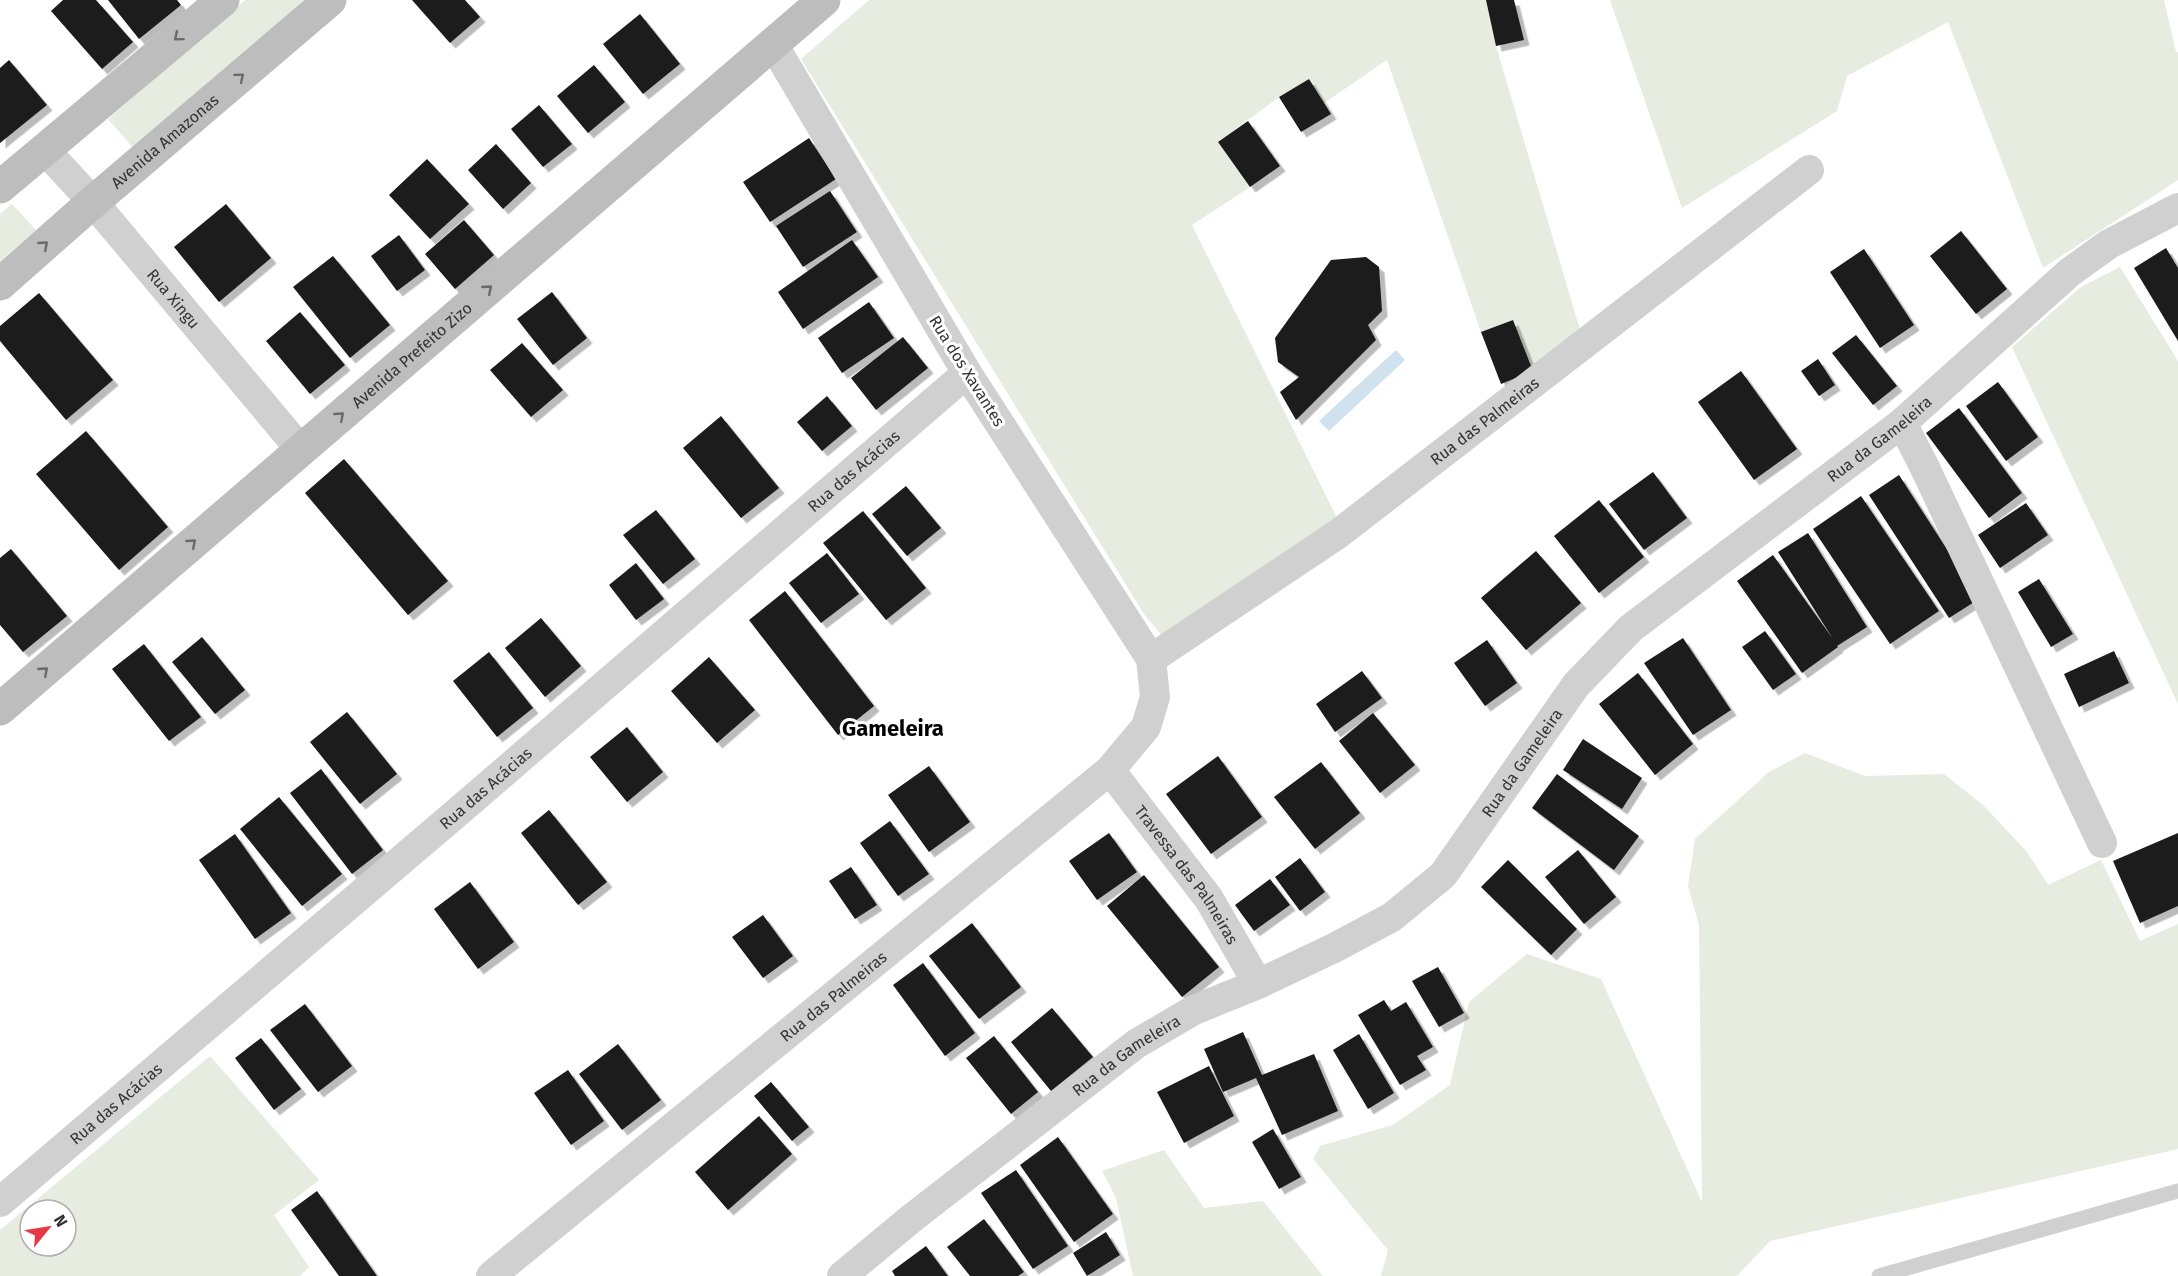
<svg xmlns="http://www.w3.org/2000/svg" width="2178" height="1276" font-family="'Fira Sans',sans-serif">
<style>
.green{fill:#e6ecdf;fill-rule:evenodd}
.water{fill:#cfe2ee}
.building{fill:#1a1a1a;filter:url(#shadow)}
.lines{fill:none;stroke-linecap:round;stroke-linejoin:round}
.lane{stroke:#d0d0d0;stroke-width:15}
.street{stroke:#d0d0d0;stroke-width:30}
.secondary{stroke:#bdbdbd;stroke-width:33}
.oneway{stroke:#6a6a6a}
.labels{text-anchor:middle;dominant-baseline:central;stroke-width:6;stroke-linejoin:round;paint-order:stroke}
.street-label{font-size:16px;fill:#333;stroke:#fff}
.district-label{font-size:22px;font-weight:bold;fill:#000;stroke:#fff}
</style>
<defs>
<filter id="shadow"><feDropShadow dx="5.5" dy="5.5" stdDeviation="0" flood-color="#0004"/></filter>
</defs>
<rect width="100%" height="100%" fill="#fff"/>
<path class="green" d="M 245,0 L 307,0 L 135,150 L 108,119 Z
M 869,0 L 1486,0 L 1496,46 L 1580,330 L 1533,371 L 1513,320 L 1481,332 L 1387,60 L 1324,103 L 1309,79 L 1279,97 L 1218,142 L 1250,187 L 1192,225 L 1339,522 L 1163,637 L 1144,614 L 801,59 Z
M 1610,0 L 2164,0 L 2176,52 L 2178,52 L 2178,180 L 2043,268 L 1948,22 L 1847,76 L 1837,111 L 1682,208 Z
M 12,204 L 36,230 L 0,261 L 0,214 Z
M 2120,267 L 2178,361 L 2178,704 L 2012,347 L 2081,287 Z
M 1805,753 L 1865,776 L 1944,774 L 1984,806 L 2027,852 L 2048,885 L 2101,860 L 2140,941 L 2178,924 L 2178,1149 L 1770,1241 L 1737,1276 L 1381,1276 L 1388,1250 L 1313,1159 L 1320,1146 L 1393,1125 L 1450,1085 L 1469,1002 L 1527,954 L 1601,979 L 1702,1202 L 1699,925 L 1688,886 L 1695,839 L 1769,772 Z
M 210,1056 L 319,1180 L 274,1215 L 309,1267 L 300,1276 L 0,1276 L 0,1230 ZM 30,1210 L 66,1210 L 66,1246 L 30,1246 Z
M 1164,1150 L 1204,1208 L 1263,1201 L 1323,1276 L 1133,1276 L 1116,1198 L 1102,1171 Z"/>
<path class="water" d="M 1396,350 L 1405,360 L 1329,431 L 1319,421 Z"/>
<path class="building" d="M 63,0 L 96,0 L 133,42 L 102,69 L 51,11 Z
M 108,0 L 177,0 L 181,5 L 139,39 Z
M 412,0 L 465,0 L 480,17 L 450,43 Z
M 1486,0 L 1514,0 L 1524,40 L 1496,46 Z
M 640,14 L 680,64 L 643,94 L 603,44 Z
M 9,60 L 47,105 L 0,143 L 0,68 Z
M 594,65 L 625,102 L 588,133 L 557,96 Z
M 1309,79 L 1331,114 L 1301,132 L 1279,97 Z
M 539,105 L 572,144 L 543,167 L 511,129 Z
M 1248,121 L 1280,166 L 1250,187 L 1218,142 Z
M 809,138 L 836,179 L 770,222 L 743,182 Z
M 496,144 L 531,183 L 503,209 L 468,170 Z
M 427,159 L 469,204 L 430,239 L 389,195 Z
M 830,191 L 857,232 L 803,267 L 776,226 Z
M 226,204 L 271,258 L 219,302 L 174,247 Z
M 464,220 L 494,255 L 455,289 L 425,254 Z
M 1961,231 L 2007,289 L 1976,314 L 1930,256 Z
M 399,235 L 425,270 L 397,291 L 371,256 Z
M 852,240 L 878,277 L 803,329 L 778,292 Z
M 2166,248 L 2178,268 L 2178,341 L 2134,268 Z
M 1864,249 L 1914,325 L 1880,348 L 1830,272 Z
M 333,256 L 390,325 L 350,358 L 293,287 Z
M 1366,257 L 1379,267 L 1382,311 L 1368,325 L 1376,340 L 1296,420 L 1280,392 L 1299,377 L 1278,362 L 1275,338 L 1331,260 Z
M 552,292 L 587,338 L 553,365 L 517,319 Z
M 39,293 L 113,380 L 66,420 L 0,341 L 0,326 Z
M 869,302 L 894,338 L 842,373 L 818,338 Z
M 300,312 L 345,365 L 310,394 L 266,341 Z
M 1513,320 L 1533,371 L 1501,384 L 1481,332 Z
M 1856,335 L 1897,386 L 1873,405 L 1832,353 Z
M 903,337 L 928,368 L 876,410 L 851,378 Z
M 522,343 L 563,390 L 531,417 L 490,370 Z
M 1818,359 L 1835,385 L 1819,396 L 1801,371 Z
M 1741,371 L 1797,449 L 1754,480 L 1698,402 Z
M 1998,382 L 2038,437 L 2006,461 L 1966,406 Z
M 827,396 L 852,426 L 822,451 L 797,422 Z
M 1959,408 L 2022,493 L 1989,518 L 1926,433 Z
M 721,416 L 779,488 L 741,518 L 683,448 Z
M 86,431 L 168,527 L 119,570 L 36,474 Z
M 344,459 L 448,581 L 408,615 L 305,493 Z
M 1653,472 L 1687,518 L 1644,550 L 1609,504 Z
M 1899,475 L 1979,599 L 1949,618 L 1869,495 Z
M 906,486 L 941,528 L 907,556 L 872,514 Z
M 1861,496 L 1939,611 L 1890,644 L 1813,529 Z
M 1599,500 L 1644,557 L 1599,593 L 1554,536 Z
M 2026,503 L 2048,535 L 2000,568 L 1978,535 Z
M 656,510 L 695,559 L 663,584 L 623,535 Z
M 863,511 L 926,588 L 886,620 L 823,543 Z
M 1808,533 L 1867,627 L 1837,646 L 1838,647 L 1802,673 L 1737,581 L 1773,555 L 1833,639 L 1778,552 Z
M 11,549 L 67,616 L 23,652 L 0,625 L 0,558 Z
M 1536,551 L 1581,603 L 1526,650 L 1481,598 Z
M 827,553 L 859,594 L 821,623 L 789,583 Z
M 636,563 L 664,599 L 636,620 L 609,585 Z
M 2039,579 L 2073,634 L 2051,647 L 2018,592 Z
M 785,591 L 874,706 L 838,735 L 749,620 Z
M 541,618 L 581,666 L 545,697 L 505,648 Z
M 1765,631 L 1796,674 L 1773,690 L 1742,647 Z
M 202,637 L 245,690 L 215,714 L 172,662 Z
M 1683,638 L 1731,710 L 1693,735 L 1644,663 Z
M 1487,640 L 1517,683 L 1485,706 L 1454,663 Z
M 144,644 L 201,717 L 169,741 L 112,669 Z
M 2114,651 L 2129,683 L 2079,707 L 2064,674 Z
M 489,652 L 533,708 L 497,737 L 453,681 Z
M 709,657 L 755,710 L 717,743 L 671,691 Z
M 1362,671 L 1382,698 L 1335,732 L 1316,704 Z
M 1638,673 L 1693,744 L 1655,775 L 1599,704 Z
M 347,712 L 397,774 L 360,804 L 310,742 Z
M 1373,713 L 1415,765 L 1380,793 L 1339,741 Z
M 627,727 L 663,772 L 627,802 L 590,757 Z
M 1583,739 L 1642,778 L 1622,809 L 1563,770 Z
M 1218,756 L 1262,817 L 1211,854 L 1166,794 Z
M 1321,762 L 1360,813 L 1315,849 L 1274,797 Z
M 929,766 L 970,822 L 929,852 L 888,795 Z
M 321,769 L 383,850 L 352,874 L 290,793 Z
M 1557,774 L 1639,836 L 1614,870 L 1532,808 Z
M 279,797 L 342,874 L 302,906 L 240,829 Z
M 549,810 L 607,882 L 578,905 L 521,833 Z
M 890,821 L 929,874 L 898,896 L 860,843 Z
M 1109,833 L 1137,872 L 1097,900 L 1069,861 Z
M 2178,833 L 2178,906 L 2140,923 L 2113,861 Z
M 235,834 L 291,913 L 255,939 L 199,860 Z
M 1578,850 L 1616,897 L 1584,924 L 1545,877 Z
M 1300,858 L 1325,892 L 1300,911 L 1275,877 Z
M 1508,860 L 1577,929 L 1551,955 L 1481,887 Z
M 851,867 L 877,905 L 855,919 L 829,881 Z
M 1144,875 L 1219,967 L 1182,997 L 1107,906 Z
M 1270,879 L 1290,905 L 1254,931 L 1235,905 Z
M 470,882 L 514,942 L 478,969 L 434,909 Z
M 763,915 L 793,956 L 763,978 L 732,937 Z
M 972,923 L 1021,987 L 979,1019 L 929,956 Z
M 923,963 L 975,1033 L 945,1056 L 893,985 Z
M 1438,967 L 1464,1013 L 1439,1027 L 1412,981 Z
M 1384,1000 L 1391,1011 L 1406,1002 L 1433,1047 L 1417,1056 L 1426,1070 L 1400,1085 L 1358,1015 Z
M 305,1004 L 352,1066 L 318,1092 L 270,1030 Z
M 1052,1008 L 1093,1057 L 1051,1091 L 1011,1042 Z
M 1243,1032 L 1262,1075 L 1314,1054 L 1338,1111 L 1282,1135 L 1256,1078 L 1223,1092 L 1204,1049 Z
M 1359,1034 L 1394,1093 L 1368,1109 L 1333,1050 Z
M 994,1036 L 1038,1092 L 1011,1114 L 966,1058 Z
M 261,1038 L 301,1089 L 274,1110 L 235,1058 Z
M 618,1044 L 661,1100 L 622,1130 L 579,1074 Z
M 1209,1066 L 1234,1116 L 1184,1143 L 1157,1092 Z
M 568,1070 L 604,1121 L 571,1145 L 534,1093 Z
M 771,1082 L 809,1127 L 792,1141 L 754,1096 Z
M 759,1116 L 792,1154 L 728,1210 L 695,1172 Z
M 1273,1129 L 1301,1177 L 1279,1189 L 1252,1142 Z
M 1058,1137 L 1113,1214 L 1074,1242 L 1020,1165 Z
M 1016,1170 L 1068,1246 L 1033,1269 L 981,1193 Z
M 317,1191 L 377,1276 L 339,1276 L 291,1210 Z
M 984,1219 L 1024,1272 L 1018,1276 L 970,1276 L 947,1247 Z
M 1106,1232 L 1120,1255 L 1087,1276 L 1073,1253 Z
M 926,1246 L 948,1276 L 895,1276 L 892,1271 Z"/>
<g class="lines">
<path class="lane" d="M 1879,1276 L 2178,1191"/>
<g class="street">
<path id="s1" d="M 44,149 L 93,202 L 300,449"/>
<path d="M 1902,423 L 1925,468 L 2102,843"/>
<path id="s2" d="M 1151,659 L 1338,534 L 1809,170"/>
<path id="s3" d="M 1110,770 L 1209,899 L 1258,984"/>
<path id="s4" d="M 0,1202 L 453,816 L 967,373"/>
<path id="s5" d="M 491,1276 L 1110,770 L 1146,727 L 1155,697 L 1151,659 L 967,373 L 773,44"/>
<path id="s6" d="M 842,1276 L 912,1218 L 1136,1044 L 1194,1010 L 1258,984 L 1336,947 L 1392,917 L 1443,875 L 1576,685 L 1631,628 L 1902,423 L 2070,272 L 2109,244 L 2178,208"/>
</g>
<g class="secondary">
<path d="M 0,187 L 223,0"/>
<path id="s7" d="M 0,284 L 93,202 L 330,0"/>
<path id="s8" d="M 0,709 L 824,0"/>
</g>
</g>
<defs><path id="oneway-chevron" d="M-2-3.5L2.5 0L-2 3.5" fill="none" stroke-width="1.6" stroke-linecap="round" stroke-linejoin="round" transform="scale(1.5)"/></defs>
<g class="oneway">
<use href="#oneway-chevron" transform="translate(178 37) rotate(140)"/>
<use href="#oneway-chevron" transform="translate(240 77) rotate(-40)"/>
<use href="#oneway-chevron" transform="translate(44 245) rotate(-41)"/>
<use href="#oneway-chevron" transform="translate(488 289) rotate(-41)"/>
<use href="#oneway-chevron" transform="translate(340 416) rotate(-41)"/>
<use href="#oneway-chevron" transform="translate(192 543) rotate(-41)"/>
<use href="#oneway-chevron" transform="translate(44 671) rotate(-41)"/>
</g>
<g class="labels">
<g class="street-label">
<text stroke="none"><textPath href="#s7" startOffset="218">Avenida Amazonas</textPath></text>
<text stroke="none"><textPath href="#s1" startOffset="198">Rua Xingu</textPath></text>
<text stroke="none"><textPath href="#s8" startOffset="543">Avenida Prefeito Zizo</textPath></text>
<text transform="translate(967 371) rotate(58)">Rua dos Xavantes</text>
<text stroke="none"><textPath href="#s2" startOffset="410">Rua das Palmeiras</textPath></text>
<text stroke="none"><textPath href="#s6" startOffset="1350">Rua da Gameleira</textPath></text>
<text stroke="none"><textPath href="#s4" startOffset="1124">Rua das Acácias</textPath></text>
<text stroke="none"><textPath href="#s6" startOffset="864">Rua da Gameleira</textPath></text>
<text stroke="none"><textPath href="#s4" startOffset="638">Rua das Acácias</textPath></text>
<text stroke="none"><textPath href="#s3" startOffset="130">Travessa das Palmeiras</textPath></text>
<text stroke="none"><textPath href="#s5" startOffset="442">Rua das Palmeiras</textPath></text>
<text stroke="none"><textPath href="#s6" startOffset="360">Rua da Gameleira</textPath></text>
<text stroke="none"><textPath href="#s4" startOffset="152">Rua das Acácias</textPath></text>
</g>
<g class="district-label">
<text x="893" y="728">Gameleira</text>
</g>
</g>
<g transform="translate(48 1228) rotate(60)"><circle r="28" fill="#ffffff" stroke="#adadad" stroke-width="1.5"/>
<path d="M0-4.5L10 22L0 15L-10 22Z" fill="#e63946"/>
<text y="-9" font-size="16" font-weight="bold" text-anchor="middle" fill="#333333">N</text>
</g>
</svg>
